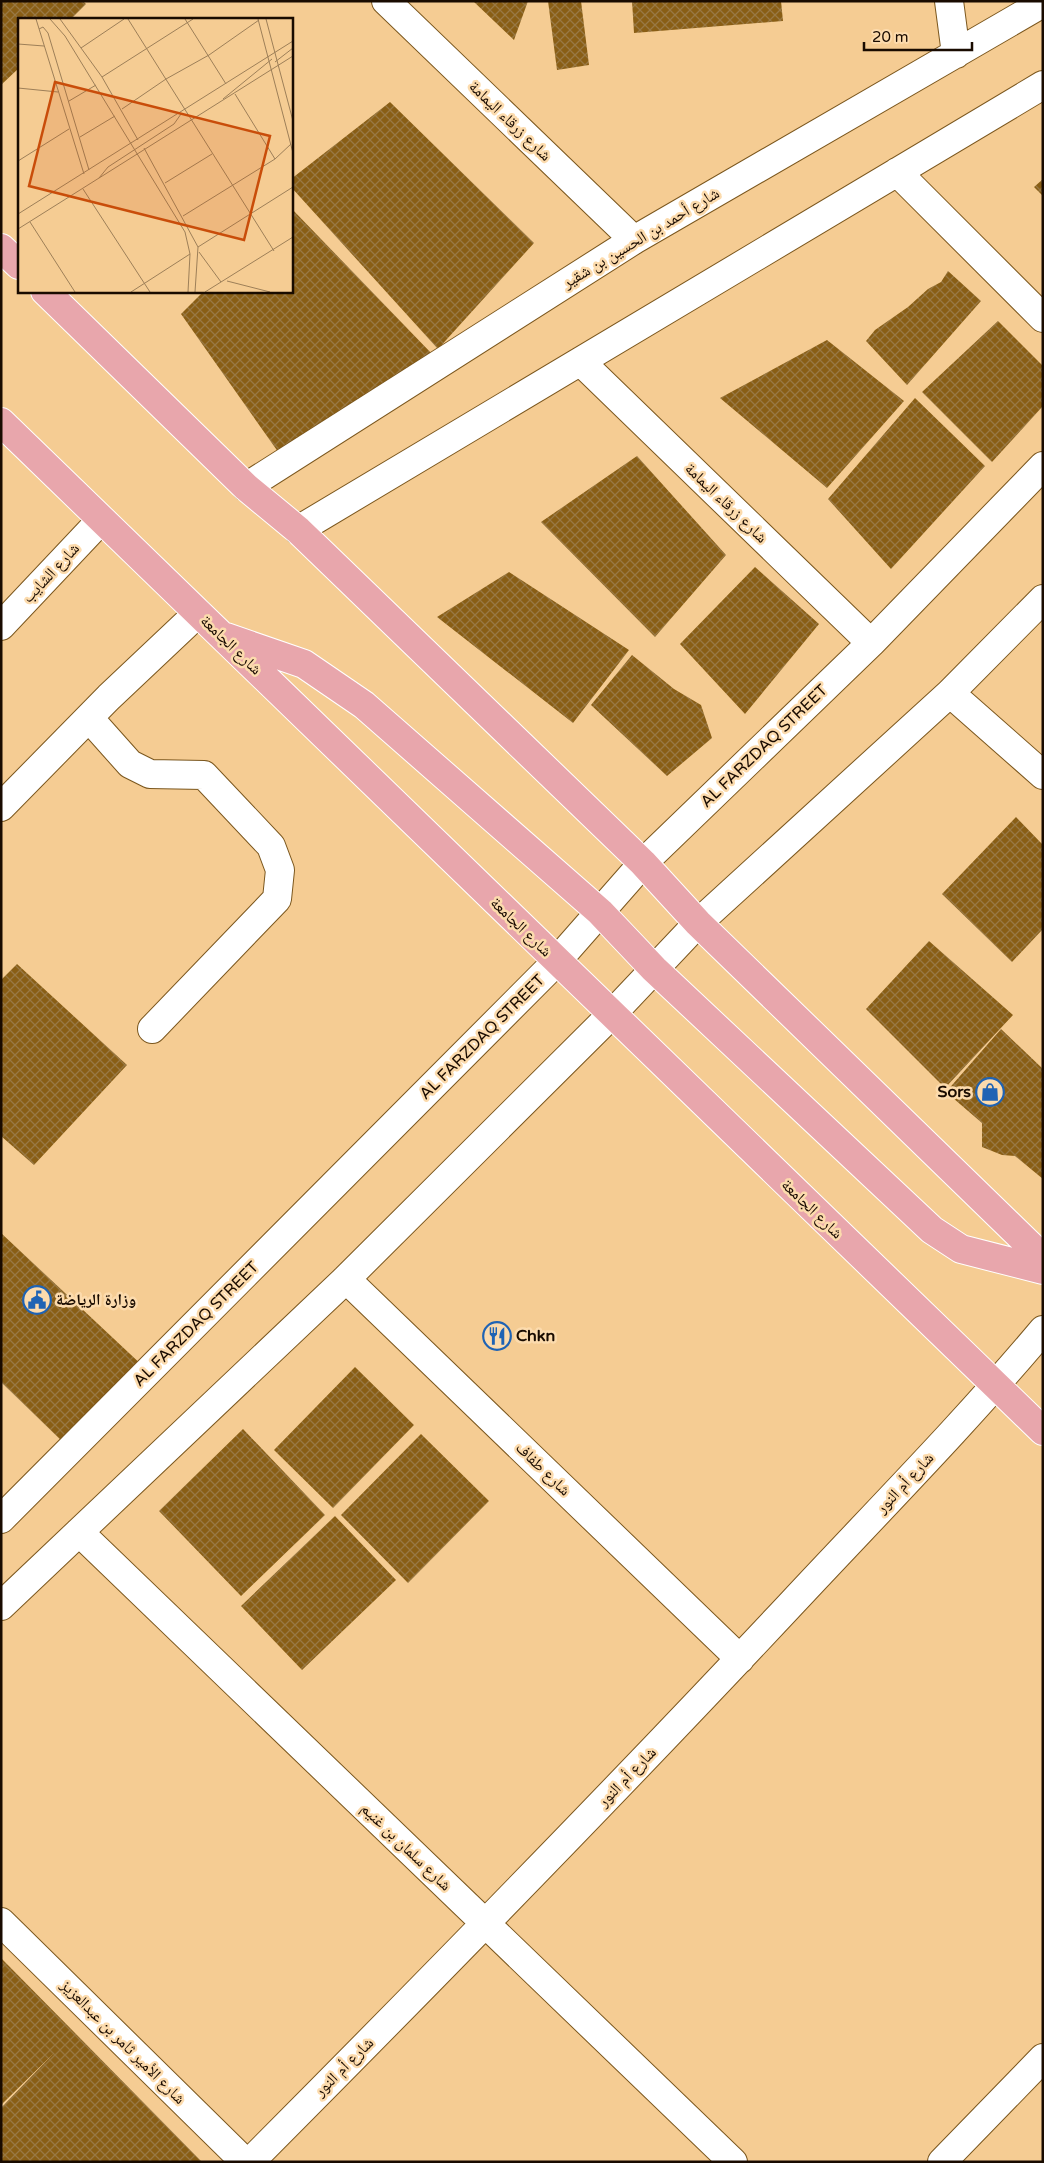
<svg xmlns="http://www.w3.org/2000/svg" width="1044" height="2163" font-family="'Varela Round','Noto Naskh Arabic',sans-serif">
<style>
.building{fill:url(#building-cross-hatch)}
.lines{fill:none;stroke-linecap:round;stroke-linejoin:round}
.minor-casing{stroke:#7b571e;stroke-width:30}
.major-casing{stroke:#fff;stroke-width:30}
.minor{stroke:#fff;stroke-width:28}
.major{stroke:#e8a6ac;stroke-width:28}
.labels{text-anchor:middle;dominant-baseline:central;stroke-width:5;stroke-linejoin:round;paint-order:stroke}
.street-label{font-size:16px;fill:#190b00;stroke:#fcdbad}
.poi-label{font-size:16px;font-weight:bold;fill:#190b00;stroke:#fcdbad;text-anchor:start}
.inset-road{fill:none;stroke:#9d7f58;stroke-width:1}
.view{fill:#c94d0a;fill-opacity:0.15;stroke:#c94d0a;stroke-width:2.5}
.inset-edge{fill:none;stroke:#190b00;stroke-width:2.5}
</style>
<defs>
<pattern id="building-cross-hatch" width="8" height="8" patternUnits="userSpaceOnUse" patternTransform="scale(1.25)"><rect width="8" height="8" fill="#895e15"/><path d="M0 0l8 8M0 8l8-8" fill="none" stroke="#987844"/></pattern>
</defs>
<rect width="100%" height="100%" fill="#f5cc93"/>
<path class="building" d="M 1,1 L 83,1 L 86,4 L 71,19 L 19,19 L 19,68 L 1,85 Z
M 473,1 L 528,1 L 514,40 Z
M 548,1 L 581,1 L 589,65 L 557,70 Z
M 632,1 L 781,1 L 783,21 L 634,33 Z
M 390,102 L 534,243 L 438,349 L 291,187 L 291,179 Z
M 1043,179 L 1043,196 L 1034,187 Z
M 291,208 L 434,356 L 281,456 L 181,314 L 204,291 L 291,291 Z
M 948,271 L 981,301 L 907,385 L 866,341 L 875,330 L 908,307 L 928,289 L 941,282 Z
M 998,321 L 1043,366 L 1043,406 L 992,462 L 922,392 Z
M 827,340 L 904,401 L 827,488 L 720,398 Z
M 915,398 L 985,466 L 891,569 L 828,499 Z
M 637,456 L 726,555 L 655,637 L 541,522 Z
M 755,567 L 819,624 L 745,714 L 680,644 Z
M 509,572 L 629,650 L 573,723 L 437,617 Z
M 632,655 L 674,689 L 701,705 L 712,738 L 667,776 L 591,705 Z
M 1016,817 L 1043,845 L 1043,929 L 1012,962 L 942,894 Z
M 929,941 L 1013,1015 L 945,1088 L 866,1009 Z
M 17,964 L 127,1065 L 34,1165 L 1,1136 L 1,980 Z
M 1001,1029 L 1043,1069 L 1043,1179 L 1015,1156 L 1002,1155 L 982,1147 L 982,1123 L 946,1092 Z
M 1,1233 L 145,1368 L 67,1446 L 1,1382 Z
M 355,1367 L 414,1425 L 333,1508 L 274,1450 Z
M 243,1429 L 325,1515 L 241,1596 L 159,1511 Z
M 421,1434 L 489,1501 L 408,1583 L 341,1515 Z
M 335,1516 L 396,1580 L 302,1670 L 241,1606 Z
M 1,1958 L 74,2032 L 202,2162 L 1,2162 L 1,2108 L 54,2053 L 1,2105 Z"/>
<g class="lines">
<defs>
<path id="minor" d="M 386,1 L 634,240
M 949,1 L 956,54
M 897,172 L 1043,318
M 581,362 L 871,643
M 246,487 L 634,240 L 1043,3
M 298,530 L 1043,85
M 1,626 L 101,520
M 950,693 L 1043,775
M 89,718 L 130,764 L 150,774 L 204,775 L 271,846 L 280,870 L 277,899 L 152,1029
M 1,807 L 109,697 L 198,613
M 346,1279 L 740,1659
M 1,1519 L 556,962 L 643,863 L 871,643 L 1043,466
M 79,1532 L 733,2162
M 1,1606 L 346,1279 L 611,1015 L 698,923 L 950,693 L 1043,599
M 1,1922 L 245,2162
M 250,2162 C 434,1977 615,1792 793,1602 C 877,1512 964,1424 1043,1330
M 942,2162 L 1043,2058"/>
<path id="major" d="M 1,248 L 19,265
M 45,291 L 246,487 L 298,530 L 643,863 L 698,923 L 1043,1258
M 1,422 L 1043,1431
M 226,637 L 304,664 L 364,705 L 600,912 L 654,969 L 932,1230 L 961,1249 L 1043,1270"/>
</defs>
<use href="#minor" class="minor-casing"/>
<use href="#major" class="major-casing"/>
<use href="#minor" class="minor"/>
<use href="#major" class="major"/>
</g>
<defs>
<symbol id="shop-ring" viewBox="-11 -11 22 22"><circle r="9.5" fill="#fcdbad" stroke="#1f63b4" stroke-width="1.5"/><path d="M-5-2.5h2.3a2.7 3.5 0 0 1 5.4 0H5L5.5 6h-11ZM-1.5-2.5h3a1.5 2.3 0 0 0-3 0Z" fill="#1f63b4"/></symbol>
<symbol id="civic-ring" viewBox="-11 -11 22 22"><circle r="9.5" fill="#fcdbad" stroke="#1f63b4" stroke-width="1.5"/><path d="M-.6-6.5H3V-4.5H.6V-3L4-1V1h2V6H-6V1h2V-1L-.6-3ZM-1.2 2.5V6h2.4V2.5Z" fill="#1f63b4"/></symbol>
<symbol id="restaurant-ring" viewBox="-11 -11 22 22"><circle r="9.5" fill="#fcdbad" stroke="#1f63b4" stroke-width="1.5"/><path d="M-5-6h1v4h1v-4h1v4h1v-4h1v5L-1.5 .5V6h-2V.5L-5-1ZM5-6V6H3V1.5H1.5Q1.5-4 5-6Z" fill="#1f63b4"/></symbol>
</defs>
<g fill-rule="evenodd">
<use href="#shop-ring" x="974" y="1076" width="32" height="32"/>
<use href="#civic-ring" x="21" y="1284" width="32" height="32"/>
<use href="#restaurant-ring" x="481" y="1320" width="32" height="32"/>
</g>
<g class="labels">
<g class="street-label">
<text transform="translate(510 121) rotate(44)">شارع زرقاء اليمامة</text>
<text transform="translate(641 238) rotate(-31)">شارع أحمد بن الحسين بن شقير</text>
<text transform="translate(726 503) rotate(44)">شارع زرقاء اليمامة</text>
<text transform="translate(51 573) rotate(-47)">شارع الشايب</text>
<text transform="translate(231 645) rotate(44)">شارع الجامعة</text>
<text transform="translate(764 746) rotate(-44)">AL FARZDAQ STREET</text>
<text transform="translate(521 927) rotate(44)">شارع الجامعة</text>
<text transform="translate(482 1037) rotate(-45)">AL FARZDAQ STREET</text>
<text transform="translate(812 1209) rotate(44)">شارع الجامعة</text>
<text transform="translate(196 1324) rotate(-45)">AL FARZDAQ STREET</text>
<text transform="translate(543 1469) rotate(44)">شارع طفاف</text>
<text transform="translate(905 1483) rotate(-47)">شارع أم النور</text>
<text transform="translate(627 1777) rotate(-46)">شارع أم النور</text>
<text transform="translate(406 1847) rotate(44)">شارع سلمان بن غنيم</text>
<text transform="translate(123 2042) rotate(45)">شارع الأمير ثامر بن عبدالعزيز</text>
<text transform="translate(344 2067) rotate(-45)">شارع أم النور</text>
</g>
<g class="poi-label">
<text x="971" y="1092" text-anchor="end">Sors</text>
<text x="56" y="1300">وزارة الرياضة</text>
<text x="516" y="1336">Chkn</text>
</g>
</g>
<g transform="translate(18 18)">
<rect width="275" height="275" fill="#f5cc93"/>
<path class="inset-road" d="M 18,1 L 66,156M 32,1 L 47,18 L 167,214 L 172,236 L 170,274M 42,1 L 84,59 L 120,122M 110,1 L 256,233M 167,1 L 208,66M 240,1 L 275,135M 248,1 L 275,103M 21,11 L 25,9 L 30,15 L 71,152M 0,26 L 26,28M 63,30 L 106,1M 257,44 L 275,30M 84,59 L 175,1M 0,70 L 40,74M 217,76 L 257,141M 205,81 L 254,41M 51,83 L 78,67M 104,91 L 148,61 L 191,37 L 241,2M 62,119 L 97,98M 126,130 L 180,229 L 177,274M 0,143 L 51,111M 81,160 L 90,149 L 156,106 L 163,96M 147,165 L 194,136M 65,171 L 132,274M 0,196 L 275,23M 165,198 L 257,141 L 273,126M 12,204 L 57,274M 0,211 L 275,38M 180,229 L 275,169M 181,234 L 203,264M 209,263 L 252,274M 113,274 L 172,236M 187,274 L 275,219"/>
<path class="view" d="M 37,64 L 252,118 L 226,222 L 11,168 Z"/>
<rect width="275" height="275" class="inset-edge"/>
</g>
<rect width="1044" height="2163" fill="none" stroke="#190b00" stroke-width="5"/>
<path d="M864 42v8h108v-8" fill="none" stroke="#190b00" stroke-width="2.5"/>
<text x="872" y="42" font-size="15" fill="#190b00" stroke="#fcdbad" stroke-width="4" paint-order="stroke">20 m</text>
</svg>
